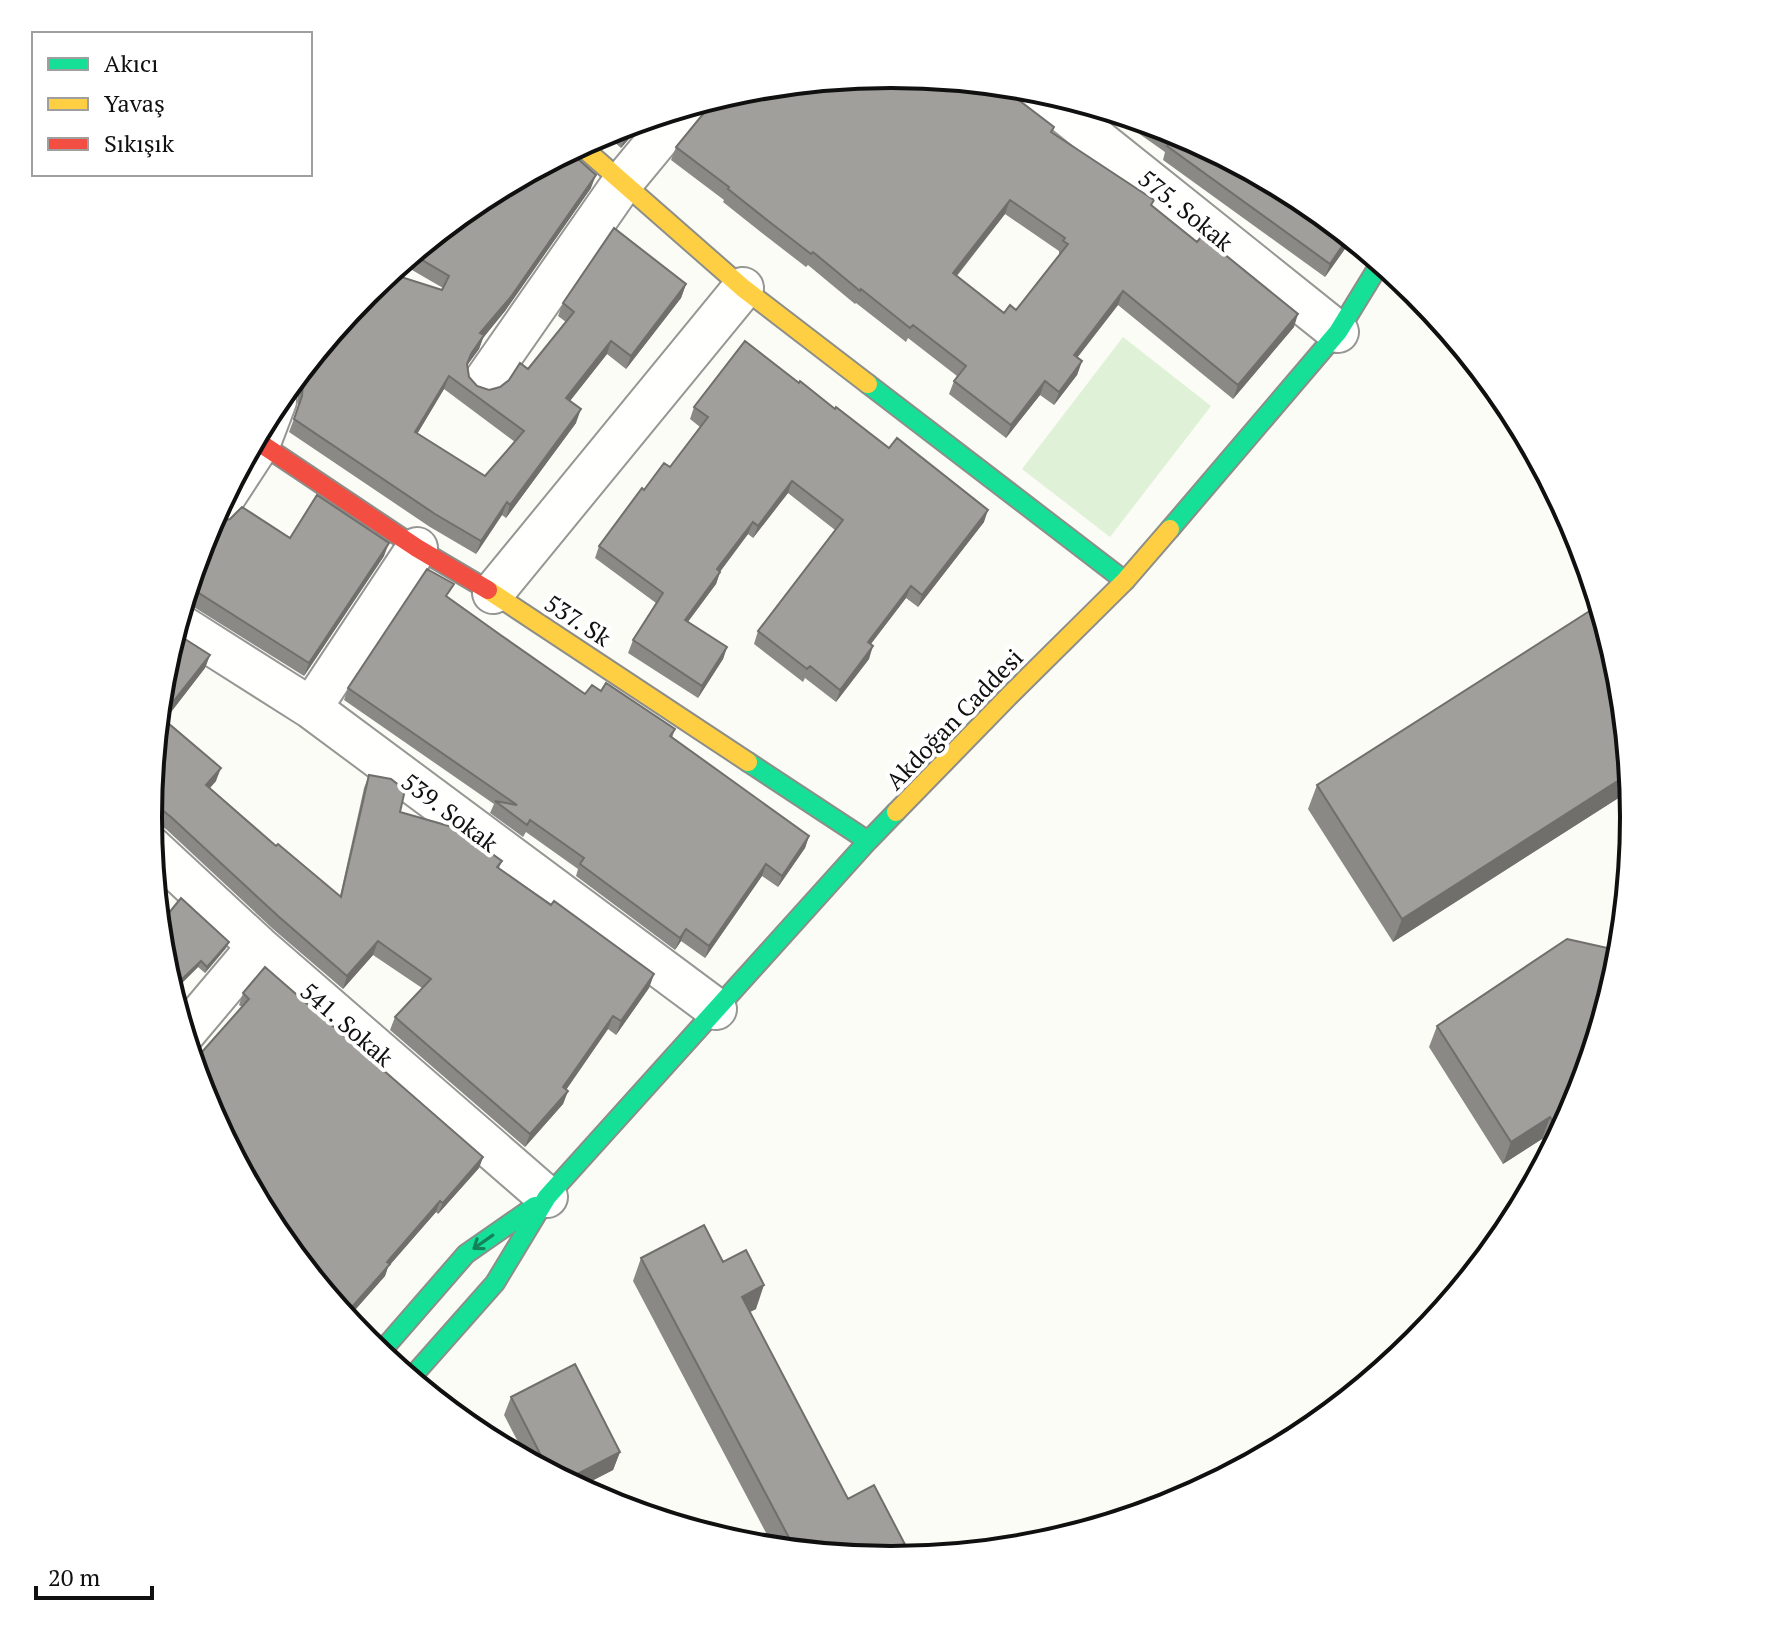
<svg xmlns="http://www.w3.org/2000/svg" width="1782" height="1634" font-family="'PT Serif',serif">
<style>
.green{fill:#dff2d7}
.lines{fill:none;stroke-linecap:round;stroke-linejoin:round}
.street-casing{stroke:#969694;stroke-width:44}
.fast-casing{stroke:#8d8d8a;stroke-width:22}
.slow-casing{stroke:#8d8d8a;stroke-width:22}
.jam-casing{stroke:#8d8d8a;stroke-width:22}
.street{stroke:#fffffe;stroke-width:40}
.fast{stroke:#16e098;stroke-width:18}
.slow{stroke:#ffcf43;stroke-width:18}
.jam{stroke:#f24e42;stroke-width:18}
.wall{fill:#8a8985;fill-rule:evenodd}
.shaded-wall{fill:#706f6c}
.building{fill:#a09f9b;stroke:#706f6c;stroke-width:2;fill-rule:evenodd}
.oneway{stroke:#13825b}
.labels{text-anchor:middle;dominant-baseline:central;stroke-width:8;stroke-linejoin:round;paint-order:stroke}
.street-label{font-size:24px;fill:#101010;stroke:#fff}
.rim{fill:none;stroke:#101010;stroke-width:4}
</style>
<rect width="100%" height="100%" fill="#fcfcf6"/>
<path class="green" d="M 1123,337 L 1211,406 L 1110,537 L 1022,469 Z"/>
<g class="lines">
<defs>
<path id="street" d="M 1033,88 L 1338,332
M 485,380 L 623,182 L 685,107
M 215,512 L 260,443 L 276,401
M 493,593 L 743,288
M 177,623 L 311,708 L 716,1009
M 311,708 L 417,548
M 151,847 L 258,946 L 547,1197
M 184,1034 L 258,946"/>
<path id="fast" d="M 868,384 L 1125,581
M 1170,529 L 1338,332 L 1381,262
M 748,762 L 868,841
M 379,1354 L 466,1254 L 535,1206
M 410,1379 L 495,1283 L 547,1197 L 868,841 L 896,812"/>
<path id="slow" d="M 580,145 L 743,288 L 868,384
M 488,590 L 748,762
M 896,812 L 1011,694 L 1125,581 L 1170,529"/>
<path id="jam" d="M 260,443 L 417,548 L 488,590"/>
</defs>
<use href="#street" class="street-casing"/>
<use href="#fast" class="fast-casing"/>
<use href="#slow" class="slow-casing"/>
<use href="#jam" class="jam-casing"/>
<use href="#street" class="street"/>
<use href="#fast" class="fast"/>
<use href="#slow" class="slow"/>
<use href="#jam" class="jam"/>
</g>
<path class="wall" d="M 746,88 L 1052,133 L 1152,205 L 1294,327 L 1233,399 L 1118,305 L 1077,358 L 1082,361 L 1077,375 L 1054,405 L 1040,395 L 1006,438 L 949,394 L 954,381 L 957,376 L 908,338 L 906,342 L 856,303 L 855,304 L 808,265 L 806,267 L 762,233 L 723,202 L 724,200 L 671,160 L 676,147 L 707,109 L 706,100 ZM 1005,214 L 1059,251 L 1059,255 L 1016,310 L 1004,313 L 957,276 Z
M 1104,109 L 1176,131 L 1304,199 L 1352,239 L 1325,277 L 1163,160 L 1165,152 Z
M 646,119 L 621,148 L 603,132 L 607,130 Z
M 591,188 L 505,311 L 483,338 L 479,349 L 467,365 L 469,377 L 477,386 L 489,390 L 500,387 L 528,369 L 566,322 L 558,316 L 563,303 L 686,284 L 681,298 L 626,369 L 607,354 L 570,401 L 576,423 L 506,518 L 502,515 L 476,554 L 430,527 L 289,432 L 298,408 L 298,397 L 293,386 L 290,384 L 366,291 L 442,290 L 443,288 L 400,263 L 479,199 ZM 444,389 L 515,442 L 485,476 L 417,434 Z
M 799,383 L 835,409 L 984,522 L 918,607 L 906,598 L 871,644 L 869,659 L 836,702 L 805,678 L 803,682 L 754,644 L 758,631 L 835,530 L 788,493 L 753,538 L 748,534 L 720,572 L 716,584 L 688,622 L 727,647 L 723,659 L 698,698 L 628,653 L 633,640 L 656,603 L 595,558 L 599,546 L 644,490 L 670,467 L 700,427 L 690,419 L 694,407 Z
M 205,532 L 290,538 L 384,556 L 304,676 L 189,604 L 184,602 L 191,577 L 205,557 L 198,554 Z
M 210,655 L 205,668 L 165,720 L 216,781 L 210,788 L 276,846 L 340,896 L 364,788 L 369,775 L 400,812 L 502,861 L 499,868 L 654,974 L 649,988 L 616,1035 L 608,1029 L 566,1090 L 568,1091 L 563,1104 L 525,1147 L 390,1030 L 395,1017 L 422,988 L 373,955 L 343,989 L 273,929 L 167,830 L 148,815 L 162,672 Z
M 1620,672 L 1631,790 L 1393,942 L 1308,809 L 1317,785 Z
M 348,688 L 585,694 L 601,691 L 675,729 L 672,738 L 809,836 L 805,848 L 778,887 L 762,876 L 705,958 L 681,941 L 675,950 L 576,876 L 578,869 L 526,832 L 523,837 L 490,813 L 494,804 L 344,700 Z
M 229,942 L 226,948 L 205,973 L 198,967 L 176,989 L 169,983 L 162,962 Z
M 243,993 L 483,1157 L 479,1168 L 438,1214 L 436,1212 L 388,1267 L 385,1276 L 347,1319 L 273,1229 L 204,1101 L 242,1007 L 239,1005 Z
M 1437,1026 L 1577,1102 L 1551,1151 L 1542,1139 L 1503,1164 L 1429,1047 Z
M 641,1258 L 723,1262 L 756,1309 L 749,1312 L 848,1499 L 891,1560 L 774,1548 L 633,1281 Z
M 511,1397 L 620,1452 L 613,1470 L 578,1488 L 528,1461 L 504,1415 Z"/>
<path class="shaded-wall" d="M 646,119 L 621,148 L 626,135 L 637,121 Z
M 596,175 L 591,188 L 505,311 L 483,338 L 479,349 L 466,367 L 480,333 Z
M 1010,200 L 1005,214 L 948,286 L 953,273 Z
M 1349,236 L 1352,239 L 1325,277 L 1330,264 Z
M 686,284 L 681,298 L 626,369 L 631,356 Z
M 1123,291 L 1118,305 L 1069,368 L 1074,355 Z
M 1298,314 L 1294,327 L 1233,399 L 1238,385 Z
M 611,341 L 607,354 L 562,411 L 566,398 Z
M 1082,361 L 1077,375 L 1054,405 L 1059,392 Z
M 449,376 L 444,389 L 410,446 L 415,432 Z
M 1045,381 L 1040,395 L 1006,438 L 1011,425 Z
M 581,409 L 576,423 L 506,518 L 510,505 Z
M 792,481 L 788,493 L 753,538 L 758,526 Z
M 507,502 L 502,515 L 476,554 L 481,541 Z
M 988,510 L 984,522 L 918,607 L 922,595 Z
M 753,522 L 748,534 L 712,582 L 717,569 Z
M 389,543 L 384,556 L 304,676 L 309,663 Z
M 720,572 L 716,584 L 680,632 L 685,620 Z
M 911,586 L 906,598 L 863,654 L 868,642 Z
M 873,646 L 869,659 L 836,702 L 840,690 Z
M 727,647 L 723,659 L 698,698 L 702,686 Z
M 210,655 L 205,668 L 157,730 L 161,717 Z
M 221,768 L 216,781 L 201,798 L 206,785 Z
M 1630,773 L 1631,790 L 1393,942 L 1402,919 Z
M 809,836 L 805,848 L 778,887 L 782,876 Z
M 766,864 L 762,876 L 705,958 L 709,946 Z
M 686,929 L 681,941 L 675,950 L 680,938 Z
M 378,941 L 373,955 L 343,989 L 347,976 Z
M 229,942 L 226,948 L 205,973 L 207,967 Z
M 201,961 L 198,967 L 176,989 L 178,983 Z
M 654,974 L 649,988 L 616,1035 L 621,1021 Z
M 613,1016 L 608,1029 L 559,1100 L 563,1087 Z
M 568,1091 L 563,1104 L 525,1147 L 530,1134 Z
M 1550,1117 L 1542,1139 L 1503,1164 L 1511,1142 Z
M 483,1157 L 479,1168 L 438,1214 L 443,1203 Z
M 440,1201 L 436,1212 L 388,1267 L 385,1276 L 347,1319 L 344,1316 L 387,1262 Z
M 764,1285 L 756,1309 L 733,1321 L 742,1297 Z
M 620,1452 L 613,1470 L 578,1488 L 564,1481 Z"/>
<path class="building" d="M 891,74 L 999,85 L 1054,127 L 1051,132 L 1154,200 L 1151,205 L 1197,242 L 1202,236 L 1298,314 L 1238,385 L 1123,291 L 1074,355 L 1082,361 L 1059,392 L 1045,381 L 1011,425 L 954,381 L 966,366 L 913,325 L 910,328 L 861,289 L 860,291 L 813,252 L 811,254 L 767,220 L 728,189 L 729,187 L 676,147 L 708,108 L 712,99 L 746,88 ZM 1010,200 L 1065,238 L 1063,241 L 1068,244 L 1016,310 L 1010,305 L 1004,313 L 953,273 Z
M 637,121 L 626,135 L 618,127 Z
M 1146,122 L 1176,131 L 1304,199 L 1349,236 L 1330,264 L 1167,146 L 1172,140 Z
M 569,151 L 596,175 L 510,298 L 480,333 L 484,335 L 471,354 L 467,364 L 469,377 L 477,386 L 489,390 L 500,387 L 509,380 L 520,363 L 528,369 L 574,312 L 563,303 L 614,228 L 686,284 L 631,356 L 611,341 L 566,398 L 581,409 L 510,505 L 507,502 L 481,541 L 435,514 L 294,419 L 302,396 L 303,383 L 298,373 L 366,291 L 389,273 L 442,290 L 449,276 L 412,254 L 479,199 ZM 449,376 L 524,431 L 485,476 L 415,432 Z
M 745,341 L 799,383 L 800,381 L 835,409 L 836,407 L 889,448 L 897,438 L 988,510 L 922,595 L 911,586 L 868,642 L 873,646 L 840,690 L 810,666 L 807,669 L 758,631 L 843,520 L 792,481 L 758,526 L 753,522 L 717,569 L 720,572 L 685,620 L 727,647 L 702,686 L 633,640 L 663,593 L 599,546 L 642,488 L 644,490 L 664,463 L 670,467 L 708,417 L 694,407 Z
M 317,495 L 389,543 L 309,663 L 194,590 L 188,588 L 191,577 L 213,545 L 202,540 L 205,532 L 212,519 L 218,522 L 230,519 L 242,507 L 290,538 Z
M 427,569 L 454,584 L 446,596 L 502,636 L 585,694 L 592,685 L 601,691 L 606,683 L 675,729 L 670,736 L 809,836 L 782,876 L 766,864 L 709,946 L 686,929 L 680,938 L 580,864 L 584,858 L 530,820 L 527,825 L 495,801 L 517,805 L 348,688 Z
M 1599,605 L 1620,672 L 1630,773 L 1402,919 L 1317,785 Z
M 174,632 L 210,655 L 161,717 L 221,768 L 206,785 L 276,846 L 278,844 L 341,897 L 369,775 L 391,779 L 405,790 L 400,812 L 456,828 L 502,861 L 497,867 L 551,905 L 554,901 L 654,974 L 621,1021 L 613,1016 L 563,1087 L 568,1091 L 530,1134 L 395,1017 L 431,979 L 378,941 L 347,976 L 278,916 L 171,817 L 150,800 L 162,672 Z
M 181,898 L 229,942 L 207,967 L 201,961 L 178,983 L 165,972 L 162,962 L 159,925 Z
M 1567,939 L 1621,951 L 1620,962 L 1577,1102 L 1561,1133 L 1550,1117 L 1511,1142 L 1437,1026 Z
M 265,967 L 483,1157 L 443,1203 L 440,1201 L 387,1262 L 390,1264 L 344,1316 L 292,1253 L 297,1248 L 288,1240 L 290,1238 L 268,1220 L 204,1101 L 193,1062 L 249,999 L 243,993 Z
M 704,1225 L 723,1262 L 746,1250 L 764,1285 L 742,1297 L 848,1499 L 874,1485 L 912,1558 L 891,1560 L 796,1551 L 641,1258 Z
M 575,1364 L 620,1452 L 564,1481 L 550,1473 L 511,1397 Z"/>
<defs><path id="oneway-shaft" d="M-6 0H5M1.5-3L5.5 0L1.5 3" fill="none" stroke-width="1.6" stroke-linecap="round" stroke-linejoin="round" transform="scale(2)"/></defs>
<use class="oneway" href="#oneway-shaft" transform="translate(483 1242) rotate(145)"/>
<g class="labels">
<g class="street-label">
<text transform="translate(1186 210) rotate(39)">575. Sokak</text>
<text transform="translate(578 620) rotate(33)">537. Sk</text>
<text transform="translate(954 719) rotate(-46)">Akdoğan Caddesi</text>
<text transform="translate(450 812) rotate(37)">539. Sokak</text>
<text transform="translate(347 1024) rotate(41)">541. Sokak</text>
</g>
</g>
<path d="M0 0H1782V1634H0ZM162 817a729 729 0 1 1 1458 0a729 729 0 1 1-1458 0Z" fill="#fff" fill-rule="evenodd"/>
<path class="rim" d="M162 817a729 729 0 1 1 1458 0a729 729 0 1 1-1458 0Z"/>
<rect x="32" y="32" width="280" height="144" fill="#ffffff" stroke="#9f9f9f" stroke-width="2"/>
<rect x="48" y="58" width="40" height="12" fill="#16e098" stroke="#9f9f9f" stroke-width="2"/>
<text x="104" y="72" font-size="24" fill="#101010">Akıcı</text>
<rect x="48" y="98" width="40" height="12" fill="#ffcf43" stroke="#9f9f9f" stroke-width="2"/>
<text x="104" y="112" font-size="24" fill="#101010">Yavaş</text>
<rect x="48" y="138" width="40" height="12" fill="#f24e42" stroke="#9f9f9f" stroke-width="2"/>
<text x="104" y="152" font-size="24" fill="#101010">Sıkışık</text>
<path d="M36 1586v12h116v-12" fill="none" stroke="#101010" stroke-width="4"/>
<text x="48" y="1586" font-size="24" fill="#101010" stroke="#ffffff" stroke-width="6" paint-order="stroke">20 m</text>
</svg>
